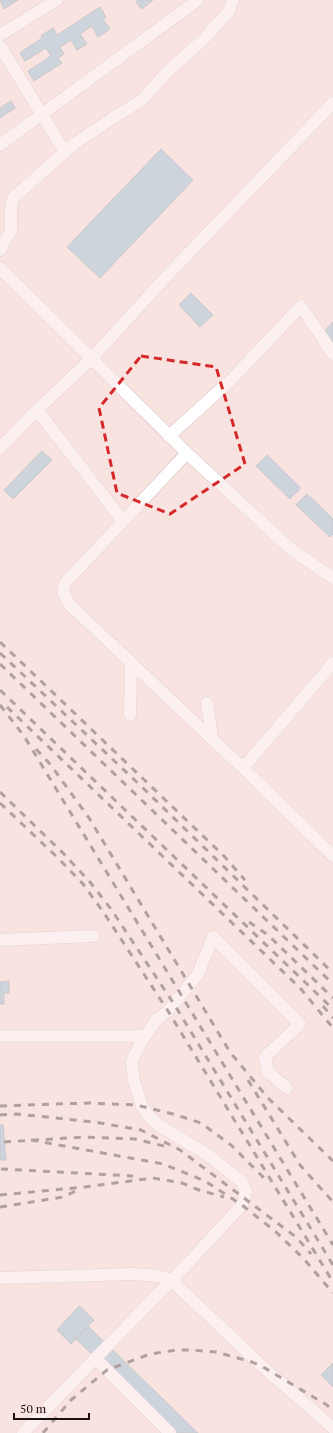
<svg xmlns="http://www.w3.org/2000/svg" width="333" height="1433" font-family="'PT Serif',serif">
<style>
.building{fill:#99c0d3;stroke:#95a6af}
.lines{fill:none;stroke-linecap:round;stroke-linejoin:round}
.minor-casing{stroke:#d0bcba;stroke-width:13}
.minor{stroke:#fff;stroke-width:12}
.rail{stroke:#5a4f4d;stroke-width:3;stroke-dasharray:7 7;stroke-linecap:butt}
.marked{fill:none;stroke:#d62828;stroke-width:3;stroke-dasharray:8 5;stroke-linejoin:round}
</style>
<rect width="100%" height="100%" fill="#f8e3e1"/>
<path class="building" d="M 0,0 L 18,0 L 4,9 Z
M 138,0 L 153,0 L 142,9 L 136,2 Z
M 100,7 L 106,17 L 103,19 L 110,29 L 98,37 L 92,26 L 80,34 L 87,44 L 77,50 L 71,40 L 60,47 L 64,54 L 58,58 L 62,63 L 34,81 L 28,71 L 51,56 L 46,48 L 25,61 L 20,53 L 42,38 L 41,36 L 53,28 L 57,35 Z
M 11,101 L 15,108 L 0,118 L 0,108 Z
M 161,149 L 193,180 L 100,278 L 67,247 Z
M 191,293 L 213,315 L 200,327 L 179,305 Z
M 333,322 L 333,346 L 321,335 Z
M 42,451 L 52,460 L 13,499 L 4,490 Z
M 267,455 L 301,488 L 290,499 L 256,466 Z
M 307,494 L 333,519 L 333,534 L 330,537 L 296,505 Z
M 9,981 L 9,993 L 4,993 L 4,1004 L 0,1004 L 0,982 Z
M 0,1125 L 3,1125 L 6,1160 L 0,1160 Z
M 79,1306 L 94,1320 L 71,1344 L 57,1330 Z
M 88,1326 L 198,1433 L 173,1433 L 76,1339 Z
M 333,1363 L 333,1387 L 321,1375 Z"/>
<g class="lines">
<defs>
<path id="minor" d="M 0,35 L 57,0
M 0,46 L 65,152
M 0,145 L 198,0
M 0,250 L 11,230 L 11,207 L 13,198 L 74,144 L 116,116 L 142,100 L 168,71 L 203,40 L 229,11 L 233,0
M 0,268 L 190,456 L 292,550 L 333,578
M 37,410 L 123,521
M 169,436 L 231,380 L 301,306 L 333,354
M 0,448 L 37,410 L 92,358 L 164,279 L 333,103
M 187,453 L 65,583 L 63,592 L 70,605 L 243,768 L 333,856
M 129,660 L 131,666 L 130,715
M 207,703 L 212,738
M 243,768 L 333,663
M 0,940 L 93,936
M 0,1036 L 145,1036
M 0,1278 L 134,1274 L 158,1276 L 171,1280 L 263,1367 L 333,1428
M 95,1358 L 170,1433
M 23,1433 L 190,1261 L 242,1205 L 246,1192 L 242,1182 L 208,1155 L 157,1124 L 147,1114 L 142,1106 L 134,1081 L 132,1061 L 140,1044 L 156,1020 L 168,1011 L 198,974 L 213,937 L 300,1024 L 265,1057 L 268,1072 L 287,1088"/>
</defs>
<use href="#minor" class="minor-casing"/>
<use href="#minor" class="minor"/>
<path class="rail" d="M 0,642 L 224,856 L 245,880
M 0,653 L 143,788 L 333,973
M 0,664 L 333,984
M 0,690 L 333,1009
M 0,705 L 24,736 L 333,1245
M 7,707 L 301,989 L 333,1028
M 36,749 L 50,764 L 89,818 L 230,1052 L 268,1098 L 333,1161
M 0,792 L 64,854 L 90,882 L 111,909 L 174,1004 L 333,1265
M 0,803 L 59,859 L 83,884 L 104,913 L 168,1011 L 333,1282
M 249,922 L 268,935 L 333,998
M 323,1006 L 333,1018
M 248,1080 L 300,1165 L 333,1202
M 0,1106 L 88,1103 L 136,1105 L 173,1114 L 201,1123 L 231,1145 L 267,1181
M 0,1115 L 17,1114 L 94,1122 L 141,1130 L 180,1150 L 296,1237 L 311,1254
M 31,1140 L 163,1164 L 205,1181 L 242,1205 L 276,1232 L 304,1259 L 333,1293
M 4,1142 L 84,1137 L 135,1139 L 164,1146
M 1,1169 L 133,1176
M 0,1195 L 85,1187 L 153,1178 L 182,1183 L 199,1190 L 224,1197
M 0,1207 L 63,1197 L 78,1190
M 43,1433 L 71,1400 L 107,1370 L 150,1354 L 177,1350 L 191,1350 L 216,1352 L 252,1362 L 263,1367 L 327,1405 L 333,1411"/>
</g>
<path d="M0 0H333V1433H0ZM 141,356 L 216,367 L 245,464 L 170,514 L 117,493 L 99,408 Z" fill="#f8e3e1" fill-opacity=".55" fill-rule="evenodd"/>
<path class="marked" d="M 141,356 L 216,367 L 245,464 L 170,514 L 117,493 L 99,408 Z"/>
<path d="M14 1413v6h75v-6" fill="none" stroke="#181110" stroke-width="2"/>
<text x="20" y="1413" font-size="12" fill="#181110" stroke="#f8e3e1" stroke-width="3" paint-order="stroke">50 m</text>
</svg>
